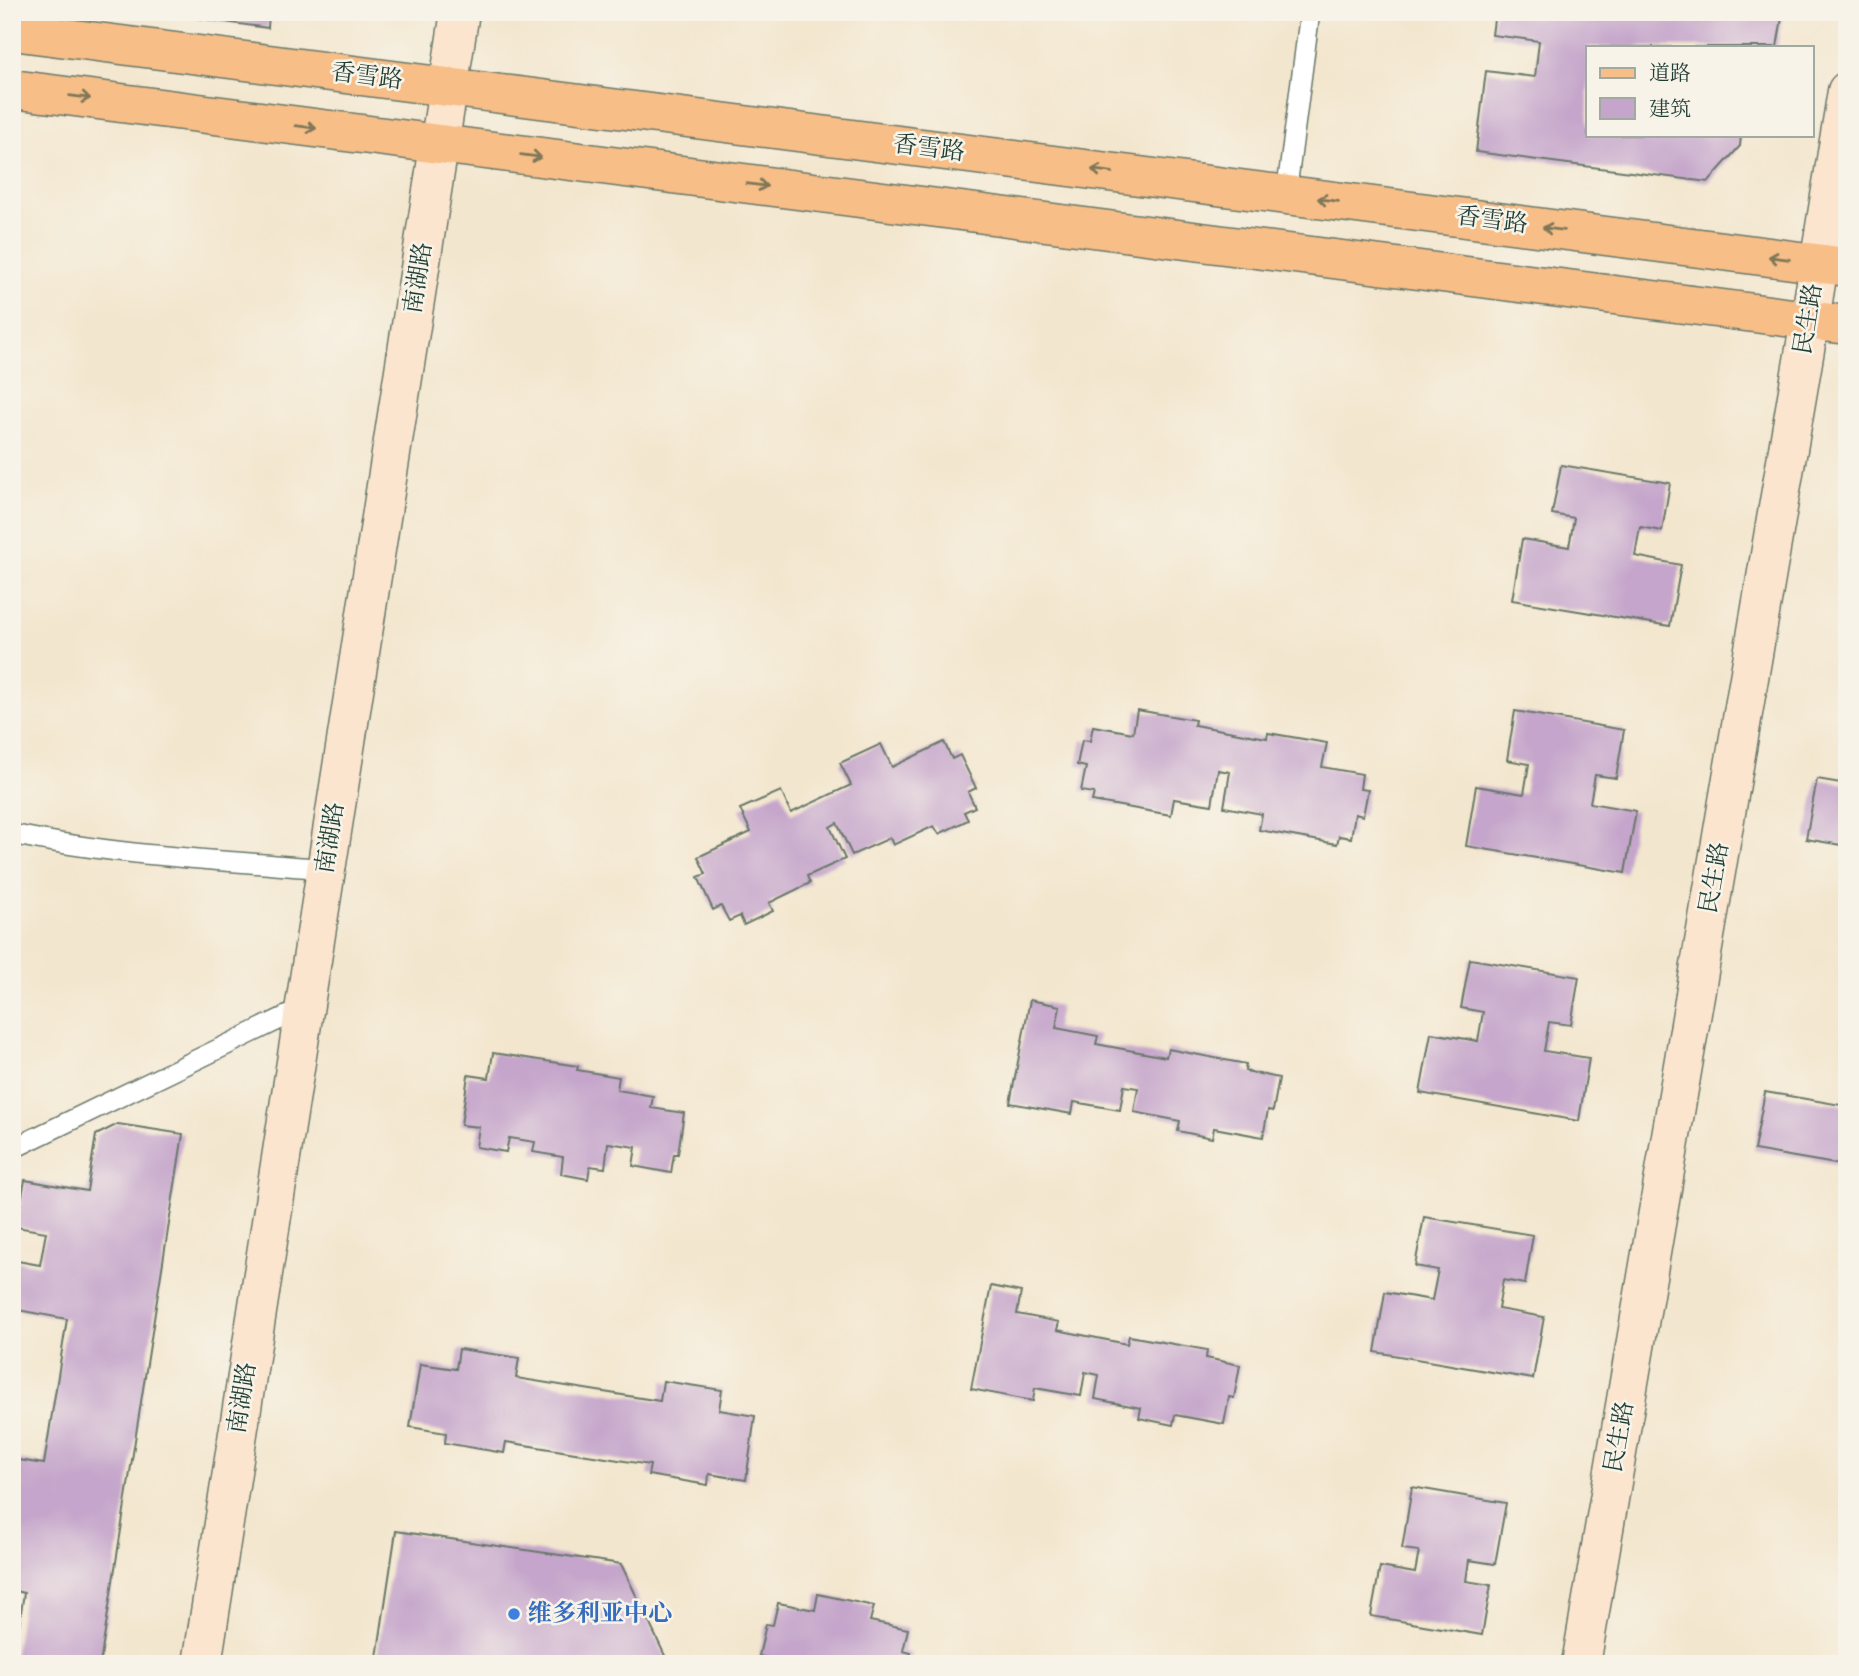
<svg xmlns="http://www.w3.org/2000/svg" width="1859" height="1676" font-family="'IM FELL English','Noto Serif SC',serif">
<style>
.building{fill:#c5a5cb}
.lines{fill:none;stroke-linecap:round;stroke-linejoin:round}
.lane-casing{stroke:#69786a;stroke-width:22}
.secondary-casing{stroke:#69786a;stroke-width:41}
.primary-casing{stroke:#69786a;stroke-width:41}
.lane{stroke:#fff;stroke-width:19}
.secondary{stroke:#fce5cf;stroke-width:38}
.primary{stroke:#f7be87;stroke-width:38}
.oneway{stroke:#807759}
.shop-dot{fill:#3f7fe0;stroke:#f7f3e8;stroke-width:2.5}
.labels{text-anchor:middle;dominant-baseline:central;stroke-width:5;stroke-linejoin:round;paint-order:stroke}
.street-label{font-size:24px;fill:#1f3d34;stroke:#f7f3e8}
.shop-label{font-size:24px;font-weight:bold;fill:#366cbe;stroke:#f7f3e8;text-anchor:start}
</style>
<rect width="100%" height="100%" fill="#f7f3e8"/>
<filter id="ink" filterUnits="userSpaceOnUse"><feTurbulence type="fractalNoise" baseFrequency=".0143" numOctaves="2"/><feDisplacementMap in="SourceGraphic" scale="14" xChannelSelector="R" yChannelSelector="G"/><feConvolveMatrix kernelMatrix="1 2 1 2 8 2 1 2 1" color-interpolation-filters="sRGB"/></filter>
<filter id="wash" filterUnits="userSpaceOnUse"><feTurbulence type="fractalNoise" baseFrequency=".00686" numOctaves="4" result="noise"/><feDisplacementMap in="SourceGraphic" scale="28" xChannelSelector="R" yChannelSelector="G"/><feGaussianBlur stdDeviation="1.57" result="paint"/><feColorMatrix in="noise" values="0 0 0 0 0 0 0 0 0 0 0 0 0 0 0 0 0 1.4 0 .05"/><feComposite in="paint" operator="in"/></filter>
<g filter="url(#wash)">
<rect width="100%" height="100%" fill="#f3e6ce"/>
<g id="blocks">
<path class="building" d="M 155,12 L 269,12 L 268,28 Z
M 1495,12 L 1783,12 L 1777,47 L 1588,47 L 1588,135 L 1741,135 L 1740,146 L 1708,182 L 1476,152 L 1486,71 L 1535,77 L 1539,41 L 1492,35 Z
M 1561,465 L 1670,483 L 1662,531 L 1640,527 L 1635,556 L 1681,565 L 1670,626 L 1512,600 L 1522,539 L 1569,547 L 1574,518 L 1552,514 Z
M 1137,710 L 1195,720 L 1194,725 L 1267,738 L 1268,733 L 1327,743 L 1322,767 L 1362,774 L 1360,789 L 1368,790 L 1363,816 L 1355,814 L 1351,838 L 1339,836 L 1337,844 L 1259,830 L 1262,814 L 1224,807 L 1230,772 L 1218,770 L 1212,805 L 1174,799 L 1171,815 L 1092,801 L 1094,793 L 1081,791 L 1086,767 L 1077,765 L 1082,740 L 1090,741 L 1093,726 L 1133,733 Z
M 1515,711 L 1624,730 L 1616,778 L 1595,775 L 1590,803 L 1636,811 L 1625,873 L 1466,846 L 1476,786 L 1524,794 L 1529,764 L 1507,760 Z
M 944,742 L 952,759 L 960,755 L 976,788 L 968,792 L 975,807 L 964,812 L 968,820 L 939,834 L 934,826 L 893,845 L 890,838 L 852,855 L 837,823 L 830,827 L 845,859 L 807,876 L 810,883 L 769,903 L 773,911 L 744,925 L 740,916 L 729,921 L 721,906 L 713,910 L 698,877 L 706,874 L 698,857 L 751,832 L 740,809 L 781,791 L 791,813 L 851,785 L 840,763 L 881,744 L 892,767 Z
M 1817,779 L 1847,784 L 1847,846 L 1806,839 Z
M 1470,959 L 1579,977 L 1571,1025 L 1549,1022 L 1544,1051 L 1589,1058 L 1579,1121 L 1420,1093 L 1431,1033 L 1478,1041 L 1483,1012 L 1461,1008 Z
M 1030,1000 L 1060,1006 L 1056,1028 L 1098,1036 L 1096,1044 L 1166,1057 L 1168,1049 L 1246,1064 L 1245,1071 L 1279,1078 L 1273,1111 L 1268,1110 L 1263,1137 L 1214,1128 L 1212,1138 L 1178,1131 L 1180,1121 L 1134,1112 L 1138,1088 L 1124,1086 L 1120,1110 L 1074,1102 L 1072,1114 L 1010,1103 Z
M 493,1053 L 578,1066 L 577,1070 L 619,1077 L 617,1090 L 653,1096 L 651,1108 L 684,1113 L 678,1154 L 674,1154 L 671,1173 L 633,1166 L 636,1147 L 608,1143 L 605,1168 L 590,1166 L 588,1179 L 561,1174 L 563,1157 L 533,1152 L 535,1142 L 509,1138 L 506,1152 L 476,1147 L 479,1127 L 461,1125 L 468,1075 L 489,1078 Z
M 1765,1092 L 1847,1106 L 1847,1166 L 1754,1150 Z
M 118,1124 L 183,1134 L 100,1664 L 13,1664 L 24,1593 L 12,1590 L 12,1459 L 44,1464 L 67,1319 L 12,1309 L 12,1260 L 40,1265 L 46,1232 L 16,1227 L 25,1180 L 87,1191 L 96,1135 Z
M 1424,1217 L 1533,1235 L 1525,1284 L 1503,1280 L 1498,1309 L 1544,1317 L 1533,1379 L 1375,1352 L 1385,1292 L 1432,1300 L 1438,1270 L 1415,1266 Z
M 991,1286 L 1021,1292 L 1017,1314 L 1059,1322 L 1057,1330 L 1127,1344 L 1129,1336 L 1207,1350 L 1206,1358 L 1240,1365 L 1234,1398 L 1229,1397 L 1224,1424 L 1175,1415 L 1173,1425 L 1139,1418 L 1141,1408 L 1095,1399 L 1099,1375 L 1085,1372 L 1081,1396 L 1035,1388 L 1033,1401 L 971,1389 Z
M 459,1349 L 519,1358 L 516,1378 L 660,1401 L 663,1381 L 722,1390 L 719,1410 L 755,1416 L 746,1480 L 709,1474 L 708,1485 L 648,1475 L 650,1465 L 506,1442 L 504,1453 L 445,1443 L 446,1433 L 410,1427 L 420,1364 L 456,1369 Z
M 1412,1487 L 1506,1503 L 1495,1564 L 1469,1560 L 1466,1581 L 1491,1585 L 1482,1635 L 1371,1616 L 1380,1567 L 1415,1573 L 1419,1551 L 1402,1549 Z
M 396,1531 L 621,1564 L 669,1664 L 376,1664 Z
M 818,1594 L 874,1606 L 870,1621 L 908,1629 L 903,1651 L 911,1653 L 909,1664 L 766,1664 L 767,1658 L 759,1656 L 766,1624 L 773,1625 L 778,1603 L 815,1610 Z"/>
</g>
</g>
<g filter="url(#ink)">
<use href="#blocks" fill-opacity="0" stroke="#69786a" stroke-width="2"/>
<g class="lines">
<defs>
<path id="lane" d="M 1286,195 L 1310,12
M 12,834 C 115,856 222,860 326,869
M 12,1149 L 305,1007"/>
<path id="secondary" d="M 202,1664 L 460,12
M 1581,1664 L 1810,320 L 1847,91"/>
<path id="primary" d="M 12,31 L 1847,267
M 12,89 L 1847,325"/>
</defs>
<use href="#lane" class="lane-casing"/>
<use href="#secondary" class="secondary-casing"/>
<use href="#primary" class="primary-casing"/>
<use href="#lane" class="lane"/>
<use href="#secondary" class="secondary"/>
<use href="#primary" class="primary"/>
</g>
<defs><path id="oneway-shaft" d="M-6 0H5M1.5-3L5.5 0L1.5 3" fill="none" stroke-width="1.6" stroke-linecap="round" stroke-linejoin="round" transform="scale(1.75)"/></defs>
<g class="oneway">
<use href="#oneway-shaft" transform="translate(80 97) rotate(7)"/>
<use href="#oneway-shaft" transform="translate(306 127) rotate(7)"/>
<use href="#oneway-shaft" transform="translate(531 156) rotate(7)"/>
<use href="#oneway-shaft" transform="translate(1102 171) rotate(-173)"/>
<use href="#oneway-shaft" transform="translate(757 185) rotate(7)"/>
<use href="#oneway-shaft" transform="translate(1328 200) rotate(-173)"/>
<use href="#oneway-shaft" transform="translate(1553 229) rotate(-173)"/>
<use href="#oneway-shaft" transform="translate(1779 258) rotate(-173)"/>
</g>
</g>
<circle class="shop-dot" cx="514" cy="1614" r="7"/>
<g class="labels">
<g class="street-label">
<text transform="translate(367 77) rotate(7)">香雪路</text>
<text transform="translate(929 149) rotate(7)">香雪路</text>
<text transform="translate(1492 221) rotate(7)">香雪路</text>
<text transform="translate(419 278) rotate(-81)">南湖路</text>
<text transform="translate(1809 319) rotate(-81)">民生路</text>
<text transform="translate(331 838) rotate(-81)">南湖路</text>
<text transform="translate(1715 878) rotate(-80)">民生路</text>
<text transform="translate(243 1398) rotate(-81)">南湖路</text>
<text transform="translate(1620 1437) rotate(-80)">民生路</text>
</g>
<g class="shop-label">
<text x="528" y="1614">维多利亚中心</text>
</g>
</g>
<rect width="1859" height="1676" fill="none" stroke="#f7f3e8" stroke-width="42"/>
<rect x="1586" y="46" width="228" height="91" fill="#f7f3e8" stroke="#a1aaa0" stroke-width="2"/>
<rect x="1600" y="68" width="35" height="10" fill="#f7be87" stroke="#a1aaa0" stroke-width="2"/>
<text x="1649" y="80" font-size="21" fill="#1f3d34">道路</text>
<rect x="1600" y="98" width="35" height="21" fill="#c5a5cb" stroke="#a1aaa0" stroke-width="2"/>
<text x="1649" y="116" font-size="21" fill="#1f3d34">建筑</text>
</svg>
